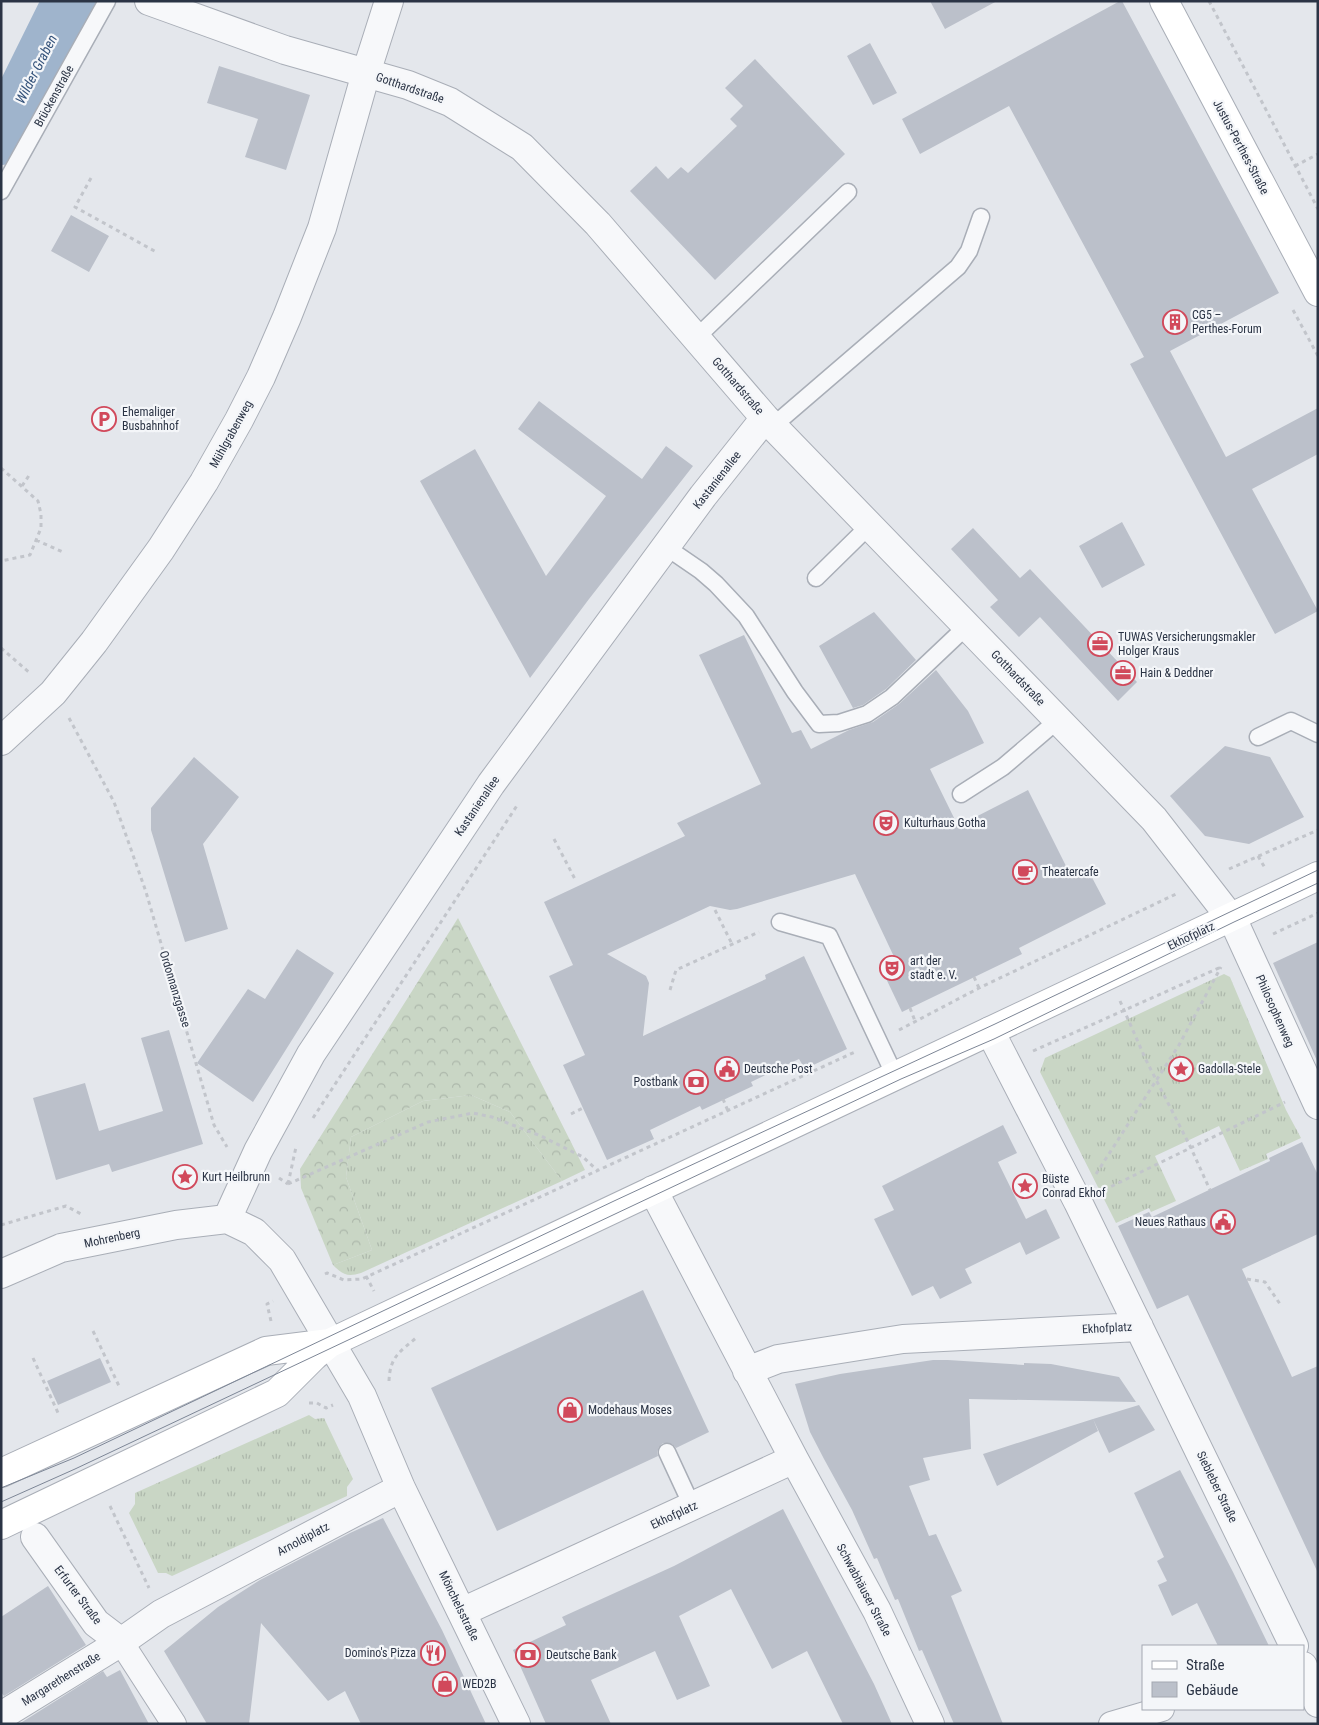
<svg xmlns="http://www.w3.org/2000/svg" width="1319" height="1725" font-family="'Roboto Condensed',sans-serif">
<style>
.grass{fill:url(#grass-tufts)}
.forest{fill:url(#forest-crowns)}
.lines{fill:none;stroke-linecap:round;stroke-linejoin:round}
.river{stroke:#9fb4cc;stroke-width:56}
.building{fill:#bbc0ca}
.service-casing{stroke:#a9aeb7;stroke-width:19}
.pedestrian-casing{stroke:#a9aeb7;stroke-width:26}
.minor-casing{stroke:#a9aeb7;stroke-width:30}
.tertiary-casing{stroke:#a9aeb7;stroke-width:30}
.secondary-casing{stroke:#a9aeb7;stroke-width:30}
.path{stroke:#c2c5cb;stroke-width:3;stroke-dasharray:4 4;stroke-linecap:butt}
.service{stroke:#f7f8fa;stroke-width:16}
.pedestrian{stroke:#f7f8fa;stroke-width:24}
.minor{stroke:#f7f8fa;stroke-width:28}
.tertiary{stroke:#f7f8fa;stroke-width:28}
.secondary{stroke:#fff;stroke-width:28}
.tram{stroke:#7d8696;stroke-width:1}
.labels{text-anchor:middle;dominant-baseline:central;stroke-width:4.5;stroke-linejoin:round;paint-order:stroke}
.street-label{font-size:12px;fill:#2b3445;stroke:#f4f6f9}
.poi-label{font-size:12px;fill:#2b3445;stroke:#f4f6f9;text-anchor:start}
.water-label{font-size:14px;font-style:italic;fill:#34527a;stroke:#f4f6f9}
</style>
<defs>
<pattern id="grass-tufts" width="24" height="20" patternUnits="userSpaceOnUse" patternTransform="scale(1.25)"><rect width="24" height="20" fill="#c9d6c5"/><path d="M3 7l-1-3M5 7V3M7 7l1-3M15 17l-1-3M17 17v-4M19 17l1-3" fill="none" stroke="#adb8ab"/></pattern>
<pattern id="forest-crowns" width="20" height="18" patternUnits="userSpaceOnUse" patternTransform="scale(1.25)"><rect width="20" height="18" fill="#c9d6c5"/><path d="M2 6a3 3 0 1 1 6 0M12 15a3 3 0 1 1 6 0" fill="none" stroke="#adb8ab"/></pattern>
</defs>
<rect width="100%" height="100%" fill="#e4e7ec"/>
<path class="grass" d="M 1224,974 L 1230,977 L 1286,1110 L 1301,1138 L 1266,1154 L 1268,1159 L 1240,1171 L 1219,1126 L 1155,1156 L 1176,1201 L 1151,1212 L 1149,1208 L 1116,1223 L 1040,1072 L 1045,1058 Z
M 471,1095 L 510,1112 L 562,1181 L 361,1273 C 348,1277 343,1275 333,1265 L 372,1250 L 346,1177 L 351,1137 L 423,1101 Z
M 309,1415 L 315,1419 L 324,1418 L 353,1479 L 347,1487 L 347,1496 L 172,1576 L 166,1573 L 158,1573 L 129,1513 L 135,1504 L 135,1493 Z"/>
<path class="forest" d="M 458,918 L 585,1170 L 562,1181 L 510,1112 L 471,1095 L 423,1101 L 351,1137 L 346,1177 L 372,1250 L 333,1265 L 301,1188 L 300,1169 Z"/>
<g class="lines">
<path class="river" d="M 1,137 L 21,102 L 71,1"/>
</g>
<path class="building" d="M 930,1 L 997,1 L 945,29 Z
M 1120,1 L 1122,1 L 1279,293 L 1170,351 L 1226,457 L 1318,408 L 1318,454 L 1252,489 L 1318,611 L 1275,634 L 1130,364 L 1144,357 L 1009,106 L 920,154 L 902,119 Z
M 870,43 L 897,93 L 873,105 L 847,56 Z
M 755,59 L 845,154 L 715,280 L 630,191 L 656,166 L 668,179 L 681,167 L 688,173 L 737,126 L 730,119 L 743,106 L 725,88 Z
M 219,66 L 310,95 L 286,170 L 245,157 L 258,119 L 207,103 Z
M 71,215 L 109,236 L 89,272 L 51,251 Z
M 539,401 L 642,479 L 666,446 L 693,466 L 589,599 L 530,678 L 420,481 L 475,449 L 546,576 L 606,496 L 518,429 Z
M 1122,522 L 1145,565 L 1102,588 L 1079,546 Z
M 973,528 L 1020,578 L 1030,569 L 1137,682 L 1118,701 L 1040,617 L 1019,637 L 990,607 L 998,600 L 951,549 Z
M 874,612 L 916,660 L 886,689 L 863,705 L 853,708 L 819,646 Z
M 744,635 L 792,733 L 801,730 L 811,749 L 849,730 L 873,722 L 899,704 L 936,670 L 968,711 L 984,743 L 930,769 L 958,826 L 1028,790 L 1071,876 L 1087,868 L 1106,904 L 1019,948 L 1022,954 L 902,1012 L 881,968 L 896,961 L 855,874 L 737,909 L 730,910 L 710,906 L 607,954 L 646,976 L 649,983 L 643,1036 L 766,979 L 765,975 L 804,956 L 847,1049 L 805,1069 L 799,1059 L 751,1082 L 753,1086 L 702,1110 L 700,1106 L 650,1130 L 654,1139 L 607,1160 L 563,1065 L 585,1055 L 549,976 L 573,965 L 544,902 L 685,836 L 677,823 L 761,784 L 699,655 Z
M 1225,746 L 1270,757 L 1304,817 L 1249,844 L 1205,836 L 1170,796 Z
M 194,757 L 239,797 L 203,844 L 228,929 L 185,942 L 151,830 L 151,808 Z
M 1318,942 L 1318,1063 L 1273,963 Z
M 297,949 L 334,973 L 253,1102 L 197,1063 L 248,989 L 265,999 Z
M 169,1030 L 203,1144 L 112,1172 L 109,1164 L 56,1180 L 33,1098 L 85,1083 L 99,1131 L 163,1111 L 141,1038 Z
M 1003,1125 L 1017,1153 L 998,1162 L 1026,1219 L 1046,1209 L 1060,1238 L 1026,1255 L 1020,1242 L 965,1269 L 972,1283 L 940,1299 L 933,1286 L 912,1296 L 874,1219 L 894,1210 L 882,1186 Z
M 1302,1142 L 1318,1175 L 1318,1234 L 1242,1269 L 1292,1377 L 1318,1366 L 1318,1573 L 1188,1295 L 1157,1309 L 1118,1226 L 1149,1212 L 1152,1217 L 1270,1161 L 1269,1158 Z
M 643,1290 L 709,1432 L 676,1448 L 672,1444 L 663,1443 L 659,1447 L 657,1452 L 658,1456 L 497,1531 L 431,1388 Z
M 100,1358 L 111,1382 L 58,1405 L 47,1381 Z
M 933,1360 L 948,1360 L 1024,1365 L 1024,1363 L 1051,1364 L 1119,1377 L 1136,1402 L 969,1399 L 971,1449 L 923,1458 L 930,1480 L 909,1486 L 929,1536 L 936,1534 L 962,1591 L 951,1596 L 1003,1724 L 954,1724 L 922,1650 L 919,1651 L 898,1599 L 895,1600 L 877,1558 L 874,1559 L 852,1510 L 824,1459 L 810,1432 L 795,1384 L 840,1374 Z
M 1139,1405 L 1155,1430 L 1109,1453 L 1093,1419 Z
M 1093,1419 L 1098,1431 L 997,1486 L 983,1454 Z
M 1180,1470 L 1233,1572 L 1269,1646 L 1218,1646 L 1197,1603 L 1172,1616 L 1158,1585 L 1167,1581 L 1157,1561 L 1164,1557 L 1134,1493 Z
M 783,1509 L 874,1684 L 892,1724 L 843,1724 L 807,1651 L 772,1669 L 731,1589 L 679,1616 L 710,1686 L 677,1700 L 655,1651 L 591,1680 L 611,1724 L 546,1724 L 513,1650 L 566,1625 L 562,1617 L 674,1566 Z
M 383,1518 L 442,1630 L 486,1724 L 361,1724 L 345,1691 L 328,1701 L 261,1623 L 249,1724 L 207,1724 L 164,1651 L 218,1607 L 260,1580 L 350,1533 Z
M 48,1586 L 86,1645 L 4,1696 L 1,1692 L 1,1617 Z
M 120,1670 L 149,1724 L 19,1724 L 103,1671 L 107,1677 Z"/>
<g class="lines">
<defs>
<path id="service" d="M 1,191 L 107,1
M 696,338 L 848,192
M 773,426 L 958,267 L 969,251 L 981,217
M 666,547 L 701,571 L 716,584 L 746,616 L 795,692 L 819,724 L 839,723 L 867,714 L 892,697 L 967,626
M 816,578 L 870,525
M 1258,737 L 1291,721 L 1318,734
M 961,794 L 1003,767 L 1058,720
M 780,922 L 829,936 L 895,1076
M 667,1452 L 692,1506"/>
<path id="pedestrian" d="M 121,1642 L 174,1724
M 1111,1724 L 1162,1709"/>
<path id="minor" d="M 149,1 L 285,50 L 408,85 L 450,102 L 522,147 L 598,224 L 765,418 L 1154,819 L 1234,922 L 1318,1105
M 990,1031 L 1078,1202 L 1294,1646
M 653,1190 L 794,1459 L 877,1611 L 930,1724
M 227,1219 L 258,1151 L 311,1054 L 491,784 L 703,496 L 765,418
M 227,1219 L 254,1232 L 282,1260 L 362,1396 L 401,1488 L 516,1724
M 1,1274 L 61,1248 L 176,1225 L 227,1219
M 747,1371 L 778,1359 L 903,1339 L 1139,1327
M 35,1537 L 96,1623 L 121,1642
M 462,1612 L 794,1459
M 1303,1666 L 1318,1703
M 1,1716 L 121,1642 L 161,1614 L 401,1488"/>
<path id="tertiary" d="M 1,741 L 53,693 L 94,642 L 161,549 L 204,482 L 239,420 L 261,377 L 287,317 L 322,228 L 366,73 L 389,1"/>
<path id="secondary" d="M 1164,1 L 1318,292
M 1,1473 L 266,1351 L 330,1343
M 1,1525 L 277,1393 L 314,1356 L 330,1343 L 1318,876"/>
</defs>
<use href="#service" class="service-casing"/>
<use href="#pedestrian" class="pedestrian-casing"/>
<use href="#minor" class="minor-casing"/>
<use href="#tertiary" class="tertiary-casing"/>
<use href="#secondary" class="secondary-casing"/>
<path class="path" d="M 1209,1 L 1318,209
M 1295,166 L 1318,154
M 91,178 L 75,207 L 158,253
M 1293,310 L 1318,356
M 1,468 L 38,501 L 41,514 L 41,528 L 30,555 L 1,561
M 22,486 L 30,474
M 36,540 L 65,553
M 1,648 L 31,674
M 69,718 L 114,802 L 121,821 L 146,892 L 214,1125 L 227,1147
M 554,839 L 576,881
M 1258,856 L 1265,868
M 1229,869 L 1318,830
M 715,910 L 732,944
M 1273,934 L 1318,913
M 974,977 L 979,988
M 670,990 L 676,970 L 759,932
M 1120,1001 L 1146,1060 L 1191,1148 L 1210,1190
M 910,1008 L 915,1021
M 899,1030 L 979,988 L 1176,894
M 1033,1051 L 1221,967
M 723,1099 L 728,1111
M 571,1114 L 583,1108
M 313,1118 L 518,804
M 1096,1174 L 1179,1045 L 1221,967
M 279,1178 L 288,1184
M 288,1184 L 296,1147
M 288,1184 L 428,1122 L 473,1113 L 492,1117 L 541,1136 L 583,1157 L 598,1171
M 1104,1190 L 1285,1102
M 1,1225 L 66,1206 L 81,1214
M 325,1274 L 327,1273 L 344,1280 L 362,1279 L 857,1051
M 366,1276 L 374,1291
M 1247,1279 L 1265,1282 L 1280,1304
M 271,1321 L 267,1304 L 273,1301
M 93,1331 L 119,1386
M 33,1358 L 59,1415
M 389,1381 C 390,1356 400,1352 417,1337
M 309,1403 L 317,1403 L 326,1408 L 333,1405
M 110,1506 L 149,1588"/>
<use href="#service" class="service"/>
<use href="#pedestrian" class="pedestrian"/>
<use href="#minor" class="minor"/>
<use href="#tertiary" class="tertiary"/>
<use href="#secondary" class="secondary"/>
<path class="tram" d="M 1,1488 L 74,1458 L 614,1201 L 995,1024 L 1318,870
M 1,1502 L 75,1469 L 901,1079 L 994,1039 L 1234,922 L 1318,883"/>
</g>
<defs>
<symbol id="building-ring" viewBox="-11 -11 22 22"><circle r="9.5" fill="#f4f6f9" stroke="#d1495b" stroke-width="1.5"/><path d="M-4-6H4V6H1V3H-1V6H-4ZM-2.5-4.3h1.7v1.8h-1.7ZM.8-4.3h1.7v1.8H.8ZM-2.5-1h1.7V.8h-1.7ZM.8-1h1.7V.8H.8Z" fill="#d1495b"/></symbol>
<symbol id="parking-ring" viewBox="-11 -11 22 22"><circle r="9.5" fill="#f4f6f9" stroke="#d1495b" stroke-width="1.5"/><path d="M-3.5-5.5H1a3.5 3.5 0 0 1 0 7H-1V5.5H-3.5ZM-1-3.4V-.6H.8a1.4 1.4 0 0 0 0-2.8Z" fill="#d1495b"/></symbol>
<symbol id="office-ring" viewBox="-11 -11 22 22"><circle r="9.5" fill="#f4f6f9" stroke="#d1495b" stroke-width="1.5"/><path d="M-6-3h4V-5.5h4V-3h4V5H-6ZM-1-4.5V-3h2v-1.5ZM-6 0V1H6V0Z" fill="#d1495b"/></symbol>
<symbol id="theatre-ring" viewBox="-11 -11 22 22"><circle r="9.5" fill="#f4f6f9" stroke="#d1495b" stroke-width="1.5"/><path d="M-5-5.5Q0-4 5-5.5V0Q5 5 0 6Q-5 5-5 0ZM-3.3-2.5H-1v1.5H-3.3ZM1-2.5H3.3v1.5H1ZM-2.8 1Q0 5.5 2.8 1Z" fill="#d1495b"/></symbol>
<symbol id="cafe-ring" viewBox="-11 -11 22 22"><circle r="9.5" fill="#f4f6f9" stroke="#d1495b" stroke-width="1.5"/><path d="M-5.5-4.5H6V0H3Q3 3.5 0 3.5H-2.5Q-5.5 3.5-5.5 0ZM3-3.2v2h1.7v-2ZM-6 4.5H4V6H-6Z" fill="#d1495b"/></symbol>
<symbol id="civic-ring" viewBox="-11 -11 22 22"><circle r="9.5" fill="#f4f6f9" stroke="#d1495b" stroke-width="1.5"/><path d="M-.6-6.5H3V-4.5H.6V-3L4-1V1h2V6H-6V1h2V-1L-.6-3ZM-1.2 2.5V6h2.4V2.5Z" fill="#d1495b"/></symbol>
<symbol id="sight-ring" viewBox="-11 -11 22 22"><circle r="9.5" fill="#f4f6f9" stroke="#d1495b" stroke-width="1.5"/><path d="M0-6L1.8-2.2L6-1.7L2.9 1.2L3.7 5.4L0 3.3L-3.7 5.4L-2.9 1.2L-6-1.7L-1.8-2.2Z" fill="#d1495b"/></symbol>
<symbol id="bank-ring" viewBox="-11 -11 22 22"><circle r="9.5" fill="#f4f6f9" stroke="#d1495b" stroke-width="1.5"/><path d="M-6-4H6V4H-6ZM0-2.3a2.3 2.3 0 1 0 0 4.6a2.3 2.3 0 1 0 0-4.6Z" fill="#d1495b"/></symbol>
<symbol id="shop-ring" viewBox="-11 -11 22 22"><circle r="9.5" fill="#f4f6f9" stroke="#d1495b" stroke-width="1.5"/><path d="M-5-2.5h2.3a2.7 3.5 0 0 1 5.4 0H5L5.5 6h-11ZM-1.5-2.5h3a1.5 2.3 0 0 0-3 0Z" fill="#d1495b"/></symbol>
<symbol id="restaurant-ring" viewBox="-11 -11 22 22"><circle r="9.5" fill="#f4f6f9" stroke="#d1495b" stroke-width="1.5"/><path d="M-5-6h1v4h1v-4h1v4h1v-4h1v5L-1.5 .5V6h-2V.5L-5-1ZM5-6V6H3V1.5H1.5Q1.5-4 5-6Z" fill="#d1495b"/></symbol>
</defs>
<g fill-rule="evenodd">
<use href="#building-ring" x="1161" y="308" width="28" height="28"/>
<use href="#parking-ring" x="90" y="405" width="28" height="28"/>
<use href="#office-ring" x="1086" y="630" width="28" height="28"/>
<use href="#office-ring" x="1109" y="659" width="28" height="28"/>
<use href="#theatre-ring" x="872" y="809" width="28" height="28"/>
<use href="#cafe-ring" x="1011" y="858" width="28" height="28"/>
<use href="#theatre-ring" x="878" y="954" width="28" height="28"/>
<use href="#civic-ring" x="713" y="1055" width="28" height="28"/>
<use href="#sight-ring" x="1167" y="1055" width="28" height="28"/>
<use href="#bank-ring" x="682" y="1068" width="28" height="28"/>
<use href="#sight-ring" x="171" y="1163" width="28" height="28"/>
<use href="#sight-ring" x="1011" y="1172" width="28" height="28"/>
<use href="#civic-ring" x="1209" y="1208" width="28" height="28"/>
<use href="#shop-ring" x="556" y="1396" width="28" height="28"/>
<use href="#restaurant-ring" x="419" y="1639" width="28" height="28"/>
<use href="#bank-ring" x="514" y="1641" width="28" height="28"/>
<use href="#shop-ring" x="431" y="1670" width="28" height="28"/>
</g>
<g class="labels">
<g class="street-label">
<text transform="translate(410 88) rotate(19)">Gotthardstraße</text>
<text transform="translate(54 96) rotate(-61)">Brückenstraße</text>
<text transform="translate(1241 147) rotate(62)">Justus-Perthes-Straße</text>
<text transform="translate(738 386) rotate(49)">Gotthardstraße</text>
<text transform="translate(231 434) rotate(-61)">Mühlgrabenweg</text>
<text transform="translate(717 480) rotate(-52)">Kastanienallee</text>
<text transform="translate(1018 678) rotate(46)">Gotthardstraße</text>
<text transform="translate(477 806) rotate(-56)">Kastanienallee</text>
<text transform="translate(1191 936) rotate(-25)">Ekhofplatz</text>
<text transform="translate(175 989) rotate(73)">Ordonnanzgasse</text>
<text transform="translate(1275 1011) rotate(66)">Philosophenweg</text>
<text transform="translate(112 1238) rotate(-12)">Mohrenberg</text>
<text transform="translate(1107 1328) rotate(-3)">Ekhofplatz</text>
<text transform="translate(1217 1487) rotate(64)">Siebleber Straße</text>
<text transform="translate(674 1515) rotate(-25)">Ekhofplatz</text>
<text transform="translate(303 1539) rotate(-28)">Arnoldiplatz</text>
<text transform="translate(864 1590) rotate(62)">Schwabhäuser Straße</text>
<text transform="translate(78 1595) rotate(53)">Erfurter Straße</text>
<text transform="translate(459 1606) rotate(64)">Mönchelsstraße</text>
<text transform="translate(61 1679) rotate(-32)">Margarethenstraße</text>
</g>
<g class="poi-label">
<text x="1192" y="315">CG5 –<tspan x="1192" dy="14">Perthes-Forum</tspan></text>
<text x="122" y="412">Ehemaliger<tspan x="122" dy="14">Busbahnhof</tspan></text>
<text x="1118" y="637">TUWAS Versicherungsmakler<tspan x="1118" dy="14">Holger Kraus</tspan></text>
<text x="1140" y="673">Hain &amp; Deddner</text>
<text x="904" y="823">Kulturhaus Gotha</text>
<text x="1042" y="872">Theatercafe</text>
<text x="910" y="961">art der<tspan x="910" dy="14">stadt e. V.</tspan></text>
<text x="744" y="1069">Deutsche Post</text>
<text x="1198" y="1069">Gadolla-Stele</text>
<text x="678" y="1082" text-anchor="end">Postbank</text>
<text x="202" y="1177">Kurt Heilbrunn</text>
<text x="1042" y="1179">Büste<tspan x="1042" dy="14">Conrad Ekhof</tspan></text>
<text x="1206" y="1222" text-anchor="end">Neues Rathaus</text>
<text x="588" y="1410">Modehaus Moses</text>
<text x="416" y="1653" text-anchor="end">Domino's Pizza</text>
<text x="546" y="1655">Deutsche Bank</text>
<text x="462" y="1684">WED2B</text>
</g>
<g class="water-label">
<text transform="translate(36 69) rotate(-63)">Wilder Graben</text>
</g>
</g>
<rect width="1319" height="1725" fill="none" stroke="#2b3445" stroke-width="5"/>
<rect x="1142" y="1645" width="162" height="65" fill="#f4f6f9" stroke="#a4a8b1"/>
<rect x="1152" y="1661" width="25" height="8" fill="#ffffff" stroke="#a4a8b1"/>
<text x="1186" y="1670" font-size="15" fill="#2b3445">Straße</text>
<rect x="1152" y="1682" width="25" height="15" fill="#bbc0ca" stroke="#a4a8b1"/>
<text x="1186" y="1695" font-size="15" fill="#2b3445">Gebäude</text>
</svg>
